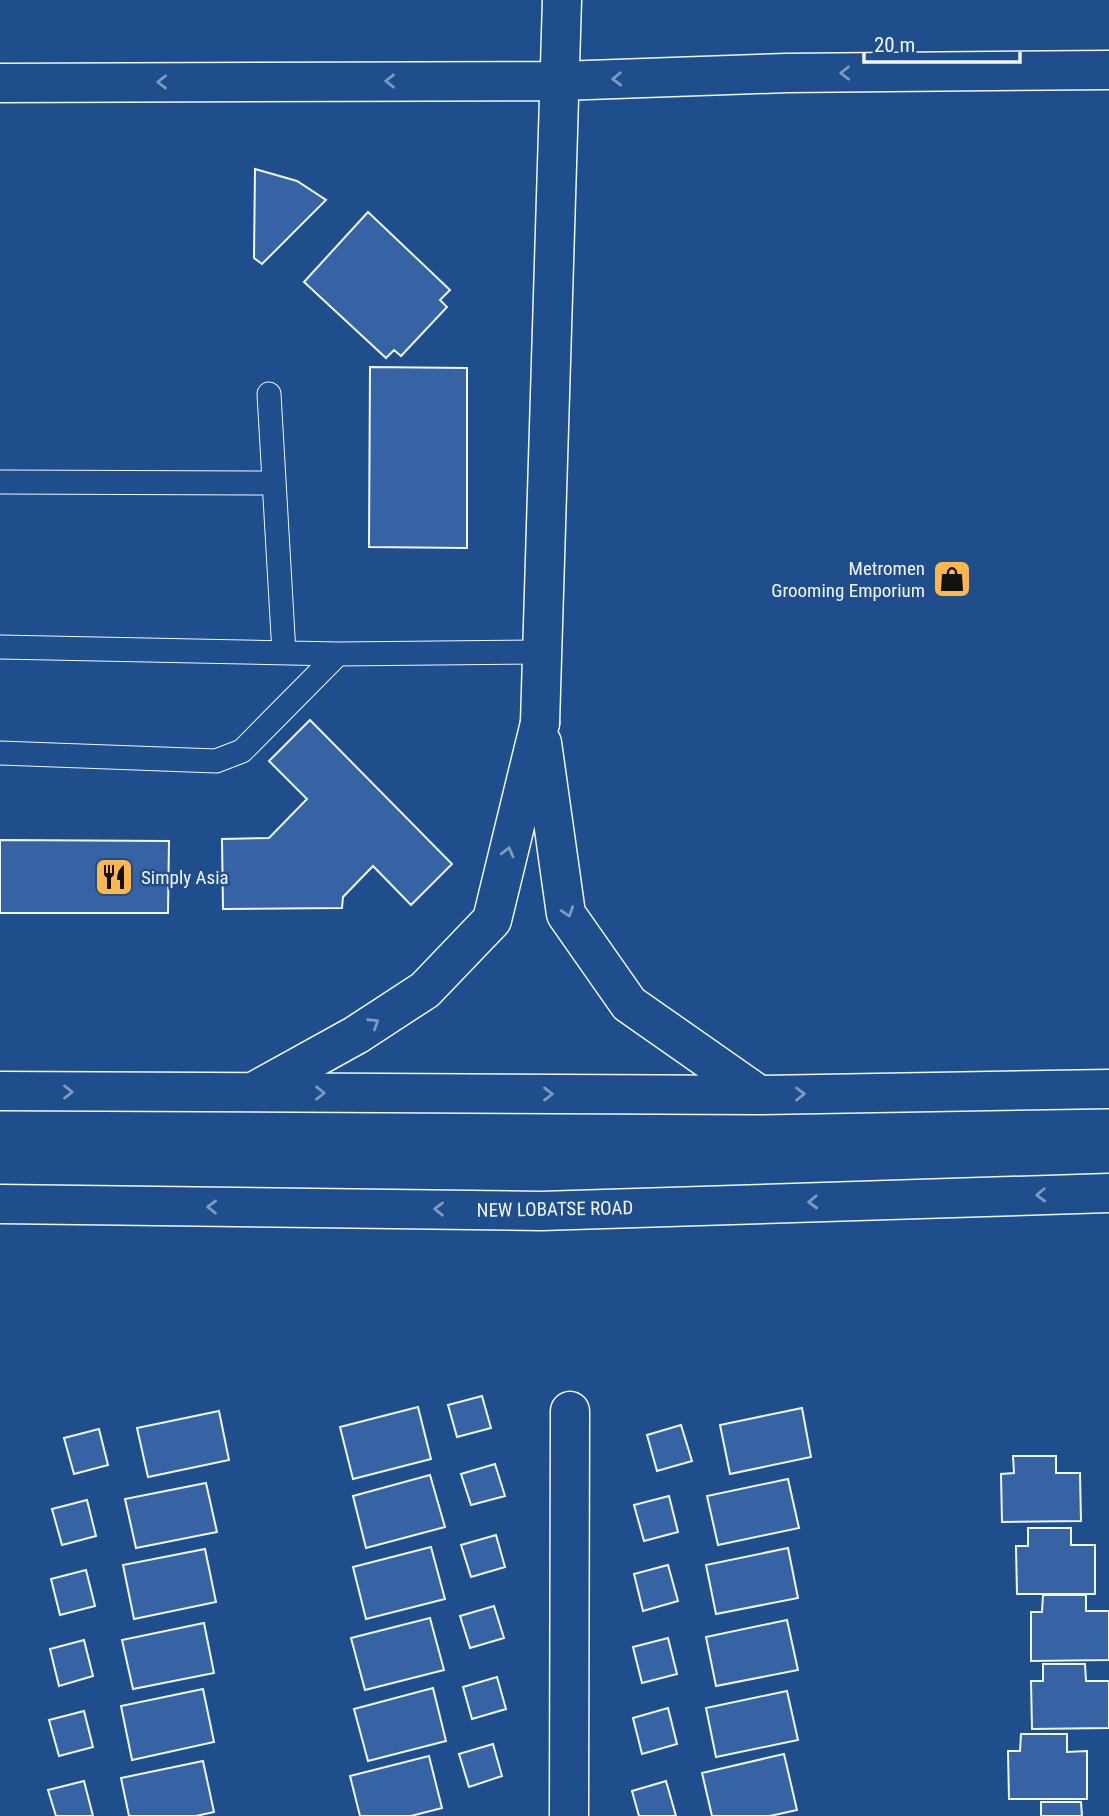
<svg xmlns="http://www.w3.org/2000/svg" width="1109" height="1816" font-family="'Roboto Condensed',sans-serif">
<style>
.building{fill:#3563a3;stroke:#f2f6ff;stroke-width:2}
.lines{fill:none;stroke-linecap:round;stroke-linejoin:round}
.lane-casing{stroke:#f2f6ff;stroke-width:25}
.street-casing{stroke:#f2f6ff;stroke-width:41}
.primary-casing{stroke:#f2f6ff;stroke-width:41}
.lane{stroke:#1f4e8c;stroke-width:23}
.street{stroke:#1f4e8c;stroke-width:38}
.primary{stroke:#1f4e8c;stroke-width:38}
.oneway{stroke:#7e9ac0}
.labels{text-anchor:middle;dominant-baseline:central;stroke-width:5;stroke-linejoin:round;paint-order:stroke}
.poi-label{font-size:19px;fill:#f2f6ff;stroke:#1f4e8c;text-anchor:end}
.street-label{font-size:19px;fill:#f2f6ff;stroke:#1f4e8c}
</style>
<rect width="100%" height="100%" fill="#1f4e8c"/>
<path class="building" d="M 255,169 L 297,181 L 326,200 L 262,264 L 254,258 Z
M 368,212 L 450,290 L 440,300 L 447,307 L 401,356 L 394,350 L 386,358 L 304,282 Z
M 370,367 L 467,368 L 467,548 L 369,547 Z
M 310,720 L 452,864 L 411,905 L 373,866 L 343,897 L 342,908 L 223,909 L 222,839 L 269,838 L 307,799 L 269,761 Z
M 0,840 L 169,841 L 168,913 L 0,913 Z
M 482,1396 L 491,1428 L 457,1437 L 448,1405 Z
M 418,1407 L 431,1459 L 353,1479 L 340,1427 Z
M 802,1408 L 811,1457 L 730,1474 L 720,1425 Z
M 219,1411 L 229,1460 L 148,1477 L 137,1428 Z
M 681,1425 L 692,1461 L 657,1471 L 647,1435 Z
M 99,1429 L 108,1465 L 74,1474 L 64,1438 Z
M 1013,1456 L 1056,1456 L 1056,1473 L 1080,1473 L 1081,1521 L 1002,1522 L 1001,1474 L 1014,1473 Z
M 495,1464 L 505,1496 L 471,1505 L 461,1474 Z
M 430,1475 L 445,1527 L 366,1548 L 353,1496 Z
M 788,1479 L 799,1528 L 718,1545 L 707,1496 Z
M 206,1483 L 217,1532 L 136,1548 L 125,1499 Z
M 669,1496 L 678,1532 L 644,1541 L 634,1505 Z
M 87,1500 L 96,1536 L 62,1545 L 52,1509 Z
M 1028,1528 L 1071,1528 L 1071,1545 L 1095,1545 L 1095,1594 L 1017,1594 L 1016,1546 L 1028,1546 Z
M 496,1535 L 505,1567 L 471,1577 L 461,1545 Z
M 431,1547 L 445,1599 L 366,1619 L 353,1567 Z
M 788,1548 L 798,1598 L 716,1614 L 706,1565 Z
M 205,1549 L 216,1602 L 134,1619 L 123,1565 Z
M 668,1565 L 678,1601 L 643,1611 L 634,1574 Z
M 86,1570 L 95,1606 L 60,1615 L 51,1579 Z
M 1043,1595 L 1086,1595 L 1086,1611 L 1109,1611 L 1109,1660 L 1031,1661 L 1031,1612 L 1042,1612 Z
M 494,1606 L 504,1638 L 470,1648 L 460,1616 Z
M 430,1618 L 444,1670 L 365,1690 L 351,1638 Z
M 787,1620 L 798,1670 L 716,1686 L 706,1637 Z
M 204,1623 L 214,1673 L 133,1689 L 122,1640 Z
M 668,1638 L 677,1674 L 642,1683 L 633,1647 Z
M 84,1640 L 93,1676 L 59,1686 L 50,1649 Z
M 1043,1664 L 1085,1664 L 1086,1681 L 1109,1681 L 1109,1728 L 1032,1729 L 1031,1681 L 1043,1681 Z
M 497,1677 L 506,1709 L 472,1719 L 463,1687 Z
M 433,1688 L 446,1741 L 368,1761 L 354,1709 Z
M 203,1689 L 214,1742 L 132,1760 L 121,1706 Z
M 787,1691 L 798,1740 L 716,1757 L 706,1708 Z
M 668,1708 L 677,1744 L 642,1754 L 633,1718 Z
M 84,1711 L 93,1747 L 59,1756 L 49,1720 Z
M 1021,1734 L 1067,1734 L 1067,1752 L 1087,1751 L 1087,1799 L 1009,1799 L 1008,1751 L 1020,1751 Z
M 493,1744 L 502,1776 L 469,1787 L 459,1754 Z
M 784,1754 L 797,1810 L 770,1816 L 712,1816 L 702,1773 Z
M 429,1756 L 442,1808 L 411,1816 L 360,1816 L 350,1776 Z
M 203,1761 L 214,1812 L 196,1816 L 129,1816 L 121,1778 Z
M 84,1781 L 93,1816 L 56,1816 L 48,1790 Z
M 666,1781 L 676,1816 L 639,1816 L 632,1791 Z
M 1041,1802 L 1081,1802 L 1082,1816 L 1041,1816 Z"/>
<g class="lines">
<defs>
<path id="lane" d="M 269,394 L 284,653
M 0,482 L 274,483
M 0,647 L 338,654
M 0,753 L 216,761 L 242,751 L 338,654 L 542,652"/>
<path id="street" d="M 0,83 L 560,81 L 787,73 L 1109,70
M 540,723 L 562,0
M 569,1816 L 570,1411"/>
<path id="primary" d="M 542,743 L 566,914 L 629,1004 L 759,1095
M 0,1091 L 759,1095 L 1109,1089
M 253,1092 L 356,1035 L 425,990 L 492,920 L 540,723
M 0,1204 L 541,1211 L 1109,1193"/>
</defs>
<use href="#lane" class="lane-casing"/>
<use href="#street" class="street-casing"/>
<use href="#primary" class="primary-casing"/>
<use href="#lane" class="lane"/>
<use href="#street" class="street"/>
<use href="#primary" class="primary"/>
</g>
<defs><path id="oneway-chevron" d="M-2-3.5L2.5 0L-2 3.5" fill="none" stroke-width="1.6" stroke-linecap="round" stroke-linejoin="round" transform="scale(1.75)"/></defs>
<g class="oneway">
<use href="#oneway-chevron" transform="translate(845 73) rotate(180)"/>
<use href="#oneway-chevron" transform="translate(617 79) rotate(178)"/>
<use href="#oneway-chevron" transform="translate(390 81) rotate(180)"/>
<use href="#oneway-chevron" transform="translate(162 82) rotate(180)"/>
<use href="#oneway-chevron" transform="translate(508 852) rotate(-76)"/>
<use href="#oneway-chevron" transform="translate(568 912) rotate(71)"/>
<use href="#oneway-chevron" transform="translate(374 1023) rotate(-33)"/>
<use href="#oneway-chevron" transform="translate(68 1092)"/>
<use href="#oneway-chevron" transform="translate(320 1093)"/>
<use href="#oneway-chevron" transform="translate(548 1094)"/>
<use href="#oneway-chevron" transform="translate(800 1094) rotate(-1)"/>
<use href="#oneway-chevron" transform="translate(1041 1195) rotate(178)"/>
<use href="#oneway-chevron" transform="translate(813 1202) rotate(178)"/>
<use href="#oneway-chevron" transform="translate(212 1207) rotate(-179)"/>
<use href="#oneway-chevron" transform="translate(439 1209) rotate(-179)"/>
</g>
<defs>
<symbol id="shop-square" viewBox="-11 -11 22 22"><rect x="-9" y="-9" width="18" height="18" rx="4" fill="#ffb74d" stroke="#1f4e8c"/><path d="M-5-2.5h2.3a2.7 3.5 0 0 1 5.4 0H5L5.5 6h-11ZM-1.5-2.5h3a1.5 2.3 0 0 0-3 0Z" fill="#111"/></symbol>
<symbol id="restaurant-square" viewBox="-11 -11 22 22"><rect x="-9" y="-9" width="18" height="18" rx="4" fill="#ffb74d" stroke="#1f4e8c"/><path d="M-5-6h1v4h1v-4h1v4h1v-4h1v5L-1.5 .5V6h-2V.5L-5-1ZM5-6V6H3V1.5H1.5Q1.5-4 5-6Z" fill="#111"/></symbol>
</defs>
<g fill-rule="evenodd">
<use href="#shop-square" x="930" y="557" width="44" height="44"/>
<use href="#restaurant-square" x="92" y="855" width="44" height="44"/>
</g>
<g class="labels">
<g class="poi-label">
<text x="925" y="568">Metromen<tspan x="925" dy="22">Grooming Emporium</tspan></text>
<text x="141" y="877" text-anchor="start">Simply Asia</text>
</g>
<g class="street-label">
<text transform="translate(555 1209) rotate(-1)">NEW LOBATSE ROAD</text>
</g>
</g>
<path d="M864 52v10h156v-10" fill="none" stroke="#f2f6ff" stroke-width="3.5"/>
<text x="874" y="52" font-size="21" fill="#f2f6ff" stroke="#1f4e8c" stroke-width="5" paint-order="stroke">20 m</text>
</svg>
